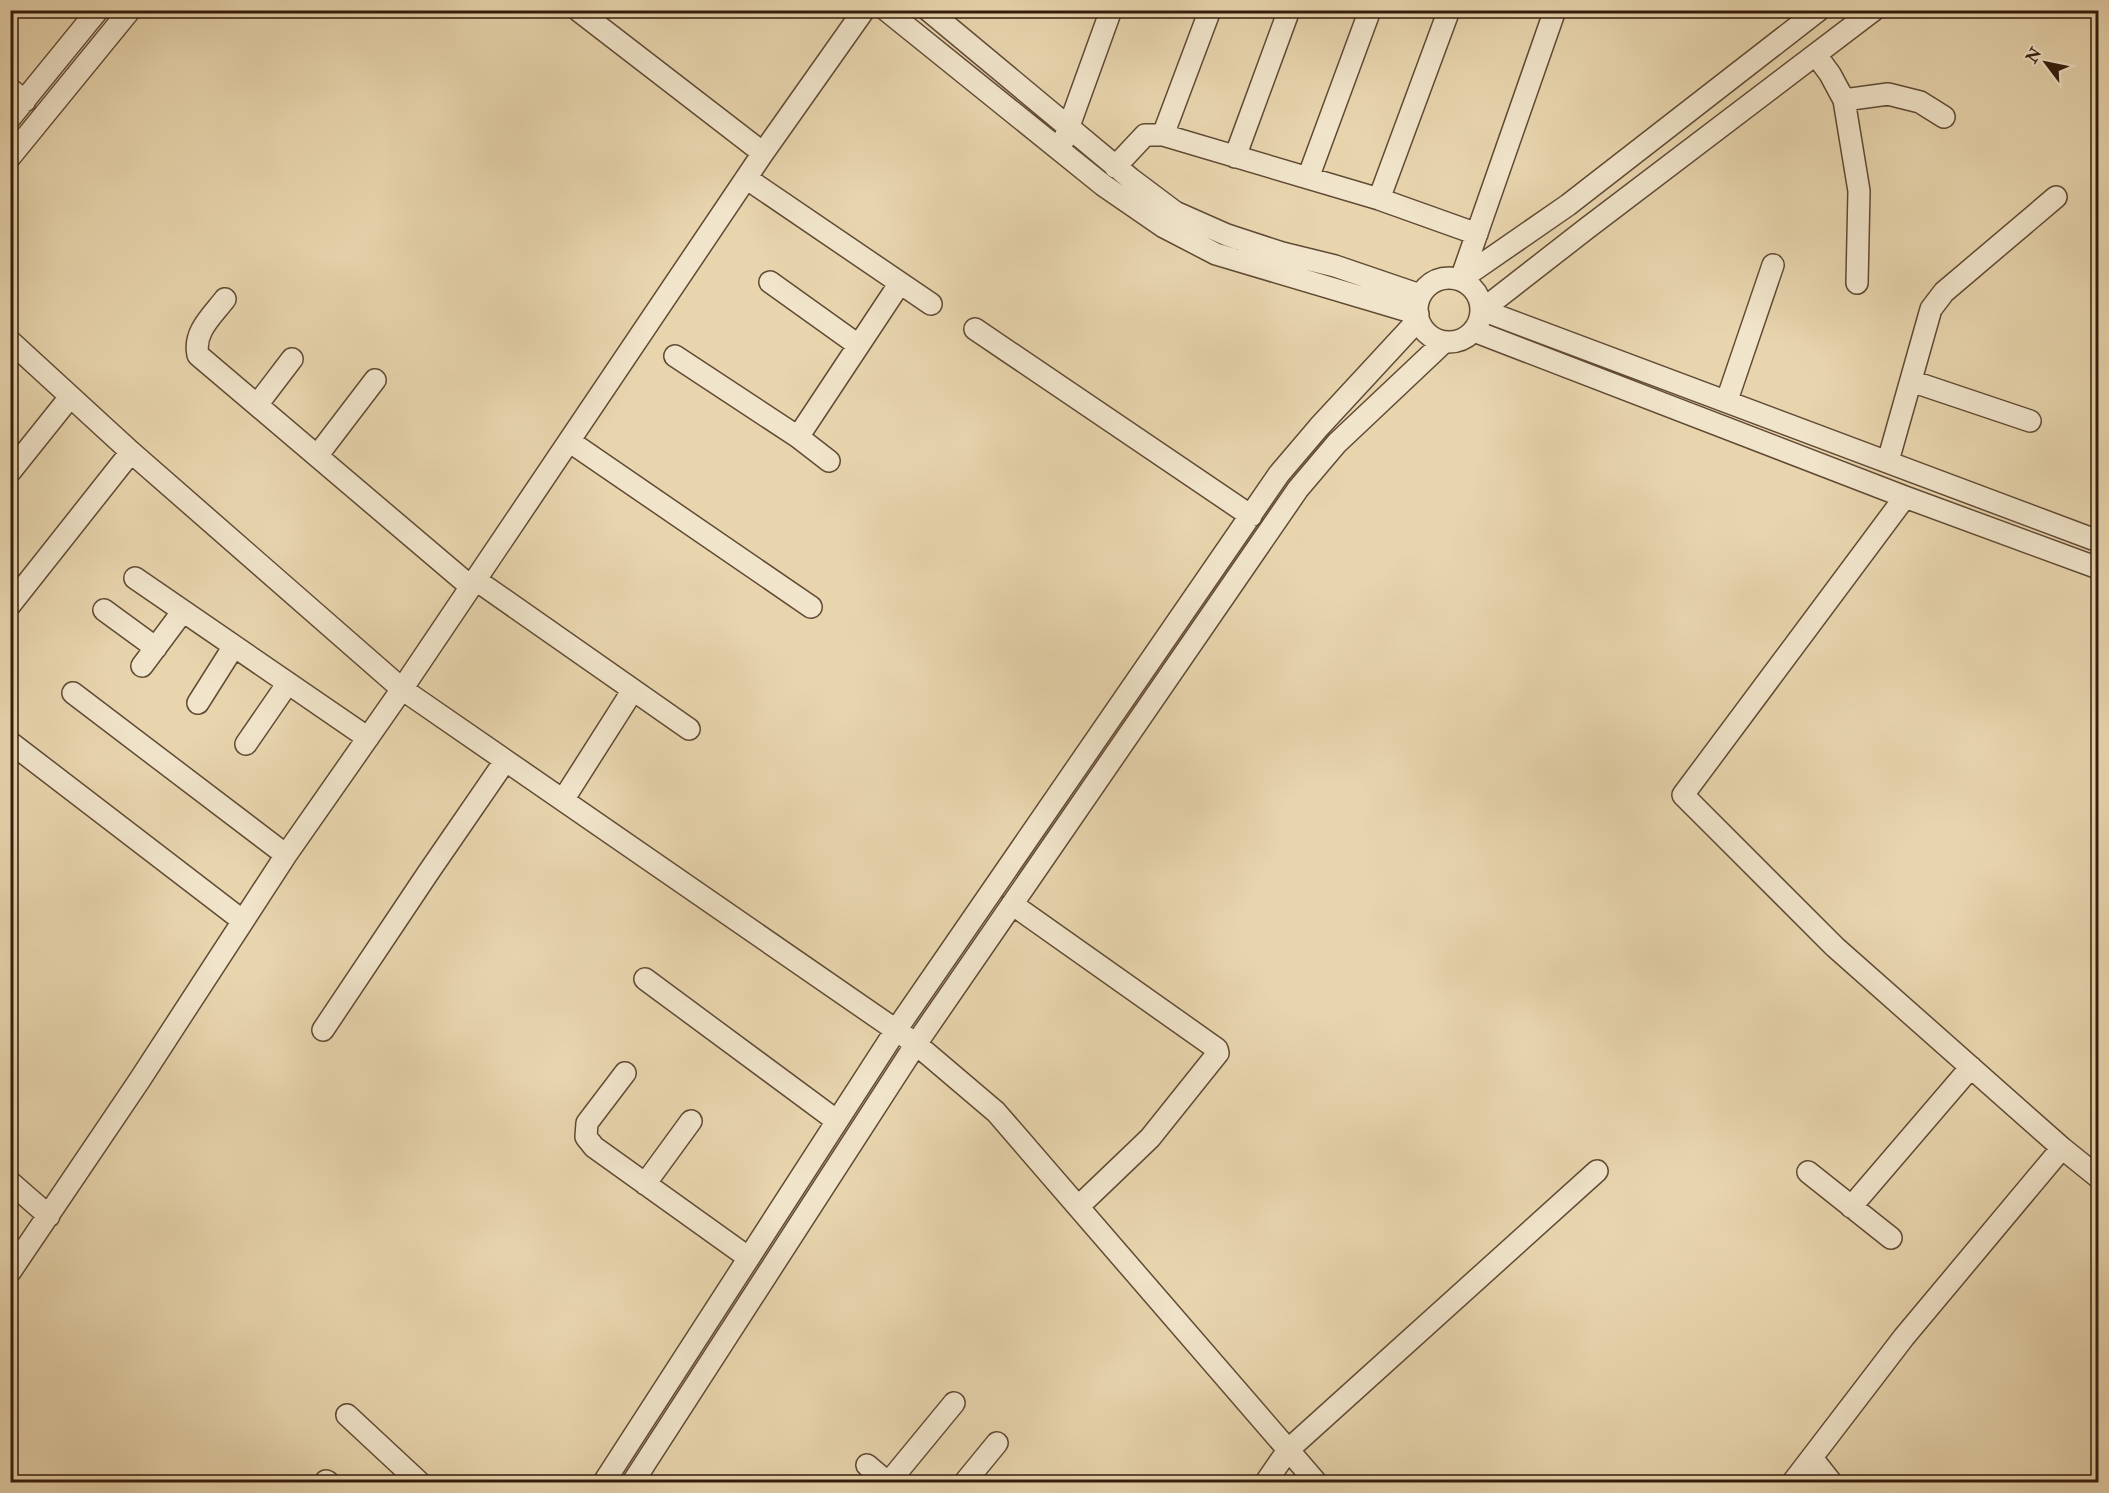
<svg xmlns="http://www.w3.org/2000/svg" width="2109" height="1493" font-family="'IM FELL Double Pica',serif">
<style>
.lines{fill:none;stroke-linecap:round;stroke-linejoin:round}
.minor-casing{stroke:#614a34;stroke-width:24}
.minor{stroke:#f0e4ca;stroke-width:21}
</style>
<rect width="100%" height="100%" fill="#e8d5ae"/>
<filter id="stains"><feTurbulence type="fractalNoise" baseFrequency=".00333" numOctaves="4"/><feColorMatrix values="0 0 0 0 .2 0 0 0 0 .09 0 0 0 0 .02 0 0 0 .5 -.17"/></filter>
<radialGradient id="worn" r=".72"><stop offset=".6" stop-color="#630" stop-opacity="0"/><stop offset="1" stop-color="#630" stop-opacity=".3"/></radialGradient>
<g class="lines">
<defs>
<path id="minor" d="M 886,10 L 1103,185 L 1164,227 L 1216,254 L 1418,314
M 928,10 L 1131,179 L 1175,212 L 1227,235 L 1282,253 L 1335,266 L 1420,295
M 1210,10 L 1163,135 L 1379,199 L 1477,234
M 579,11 L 763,153
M 1816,55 L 1830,74 L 1844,100 L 1859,191 L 1857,283
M 10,89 L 25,101
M 1844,100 L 1888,94 L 1920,102 L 1944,117
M 10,118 L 98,10
M 1064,140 L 1111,10
M 10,157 L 130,10
M 1235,157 L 1289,10
M 1115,167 L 1145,135 L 1163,135
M 746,178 L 931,304
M 1308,178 L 1370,10
M 1379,199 L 1449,10
M1417 310a32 32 0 1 1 64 0a32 32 0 1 1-64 0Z
M 1461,279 L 1568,205 L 1819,10
M 1461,279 L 1555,10
M 770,282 L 858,345
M 225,299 C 212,316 193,332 198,355 L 470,586
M 1482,310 L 2098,541
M 1482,310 L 1586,229 L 1874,10
M 975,329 L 1251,516
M 1474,331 L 1905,497 L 2098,568
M 10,341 L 131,452 L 402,689 L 916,1044 L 996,1112 L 1316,1482
M 675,356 L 798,437
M 1911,381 L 2030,421
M 1727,400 L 1773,265
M 257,405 L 292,359
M 569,441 L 811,607
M 317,456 L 375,380
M 829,461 L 798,437 L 900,283
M 1888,461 L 1931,309 L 1944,292 L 2056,197
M 10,472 L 70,397
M 1905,497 L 1683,795 L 1835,947 L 2062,1148
M 135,578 L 368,738
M 476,580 L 689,729
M 10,605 L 131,452
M 104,610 L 156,648
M 142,666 L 183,611
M 73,693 L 286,855
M 198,703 L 234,646
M 11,743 L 243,921
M 246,744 L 288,683
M 563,800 L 633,690
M 1012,904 L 1217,1049 L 1218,1053 L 1150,1138 L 1078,1207
M 645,979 L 837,1121
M 323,1030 L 428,873 L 505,761
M 625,1073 L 587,1123 L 586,1137 L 594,1147 L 749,1258
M 1808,1172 L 1891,1238
M 10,1182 L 49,1216
M 645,1184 L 691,1121
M 1851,1207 L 1971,1067
M 10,1272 L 139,1081 L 286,855 L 402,689 L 763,153 L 864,10
M 347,1415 L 419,1482
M 1812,1458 L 1831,1482
M 867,1465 L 887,1482
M 326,1481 L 328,1482
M 604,1482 L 896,1030 L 1279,474 L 1319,427 L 1418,320
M 633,1482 L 916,1044 L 1298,489 L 1337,443 L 1444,342
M 889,1482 L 954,1403
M 965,1482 L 997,1443
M 1266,1482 L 1288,1450 L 1597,1171
M 1793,1482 L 1904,1337 L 2062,1148 L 2098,1177"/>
</defs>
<use href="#minor" class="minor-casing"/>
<use href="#minor" class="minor"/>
</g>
<rect width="2109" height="1493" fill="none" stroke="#e8d5ae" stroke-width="36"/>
<rect x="12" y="12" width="2085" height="1469" fill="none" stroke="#341c0c" stroke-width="3"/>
<rect x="18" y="18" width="2073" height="1457" fill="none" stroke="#341c0c" stroke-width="1.5"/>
<g transform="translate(2046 63) rotate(302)" stroke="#f0e4ca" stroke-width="4.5" paint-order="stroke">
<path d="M0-4.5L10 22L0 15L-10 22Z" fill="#341c0c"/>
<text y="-9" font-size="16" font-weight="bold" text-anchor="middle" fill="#341c0c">N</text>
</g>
<rect width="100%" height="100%" filter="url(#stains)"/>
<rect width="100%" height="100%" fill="url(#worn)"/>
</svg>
